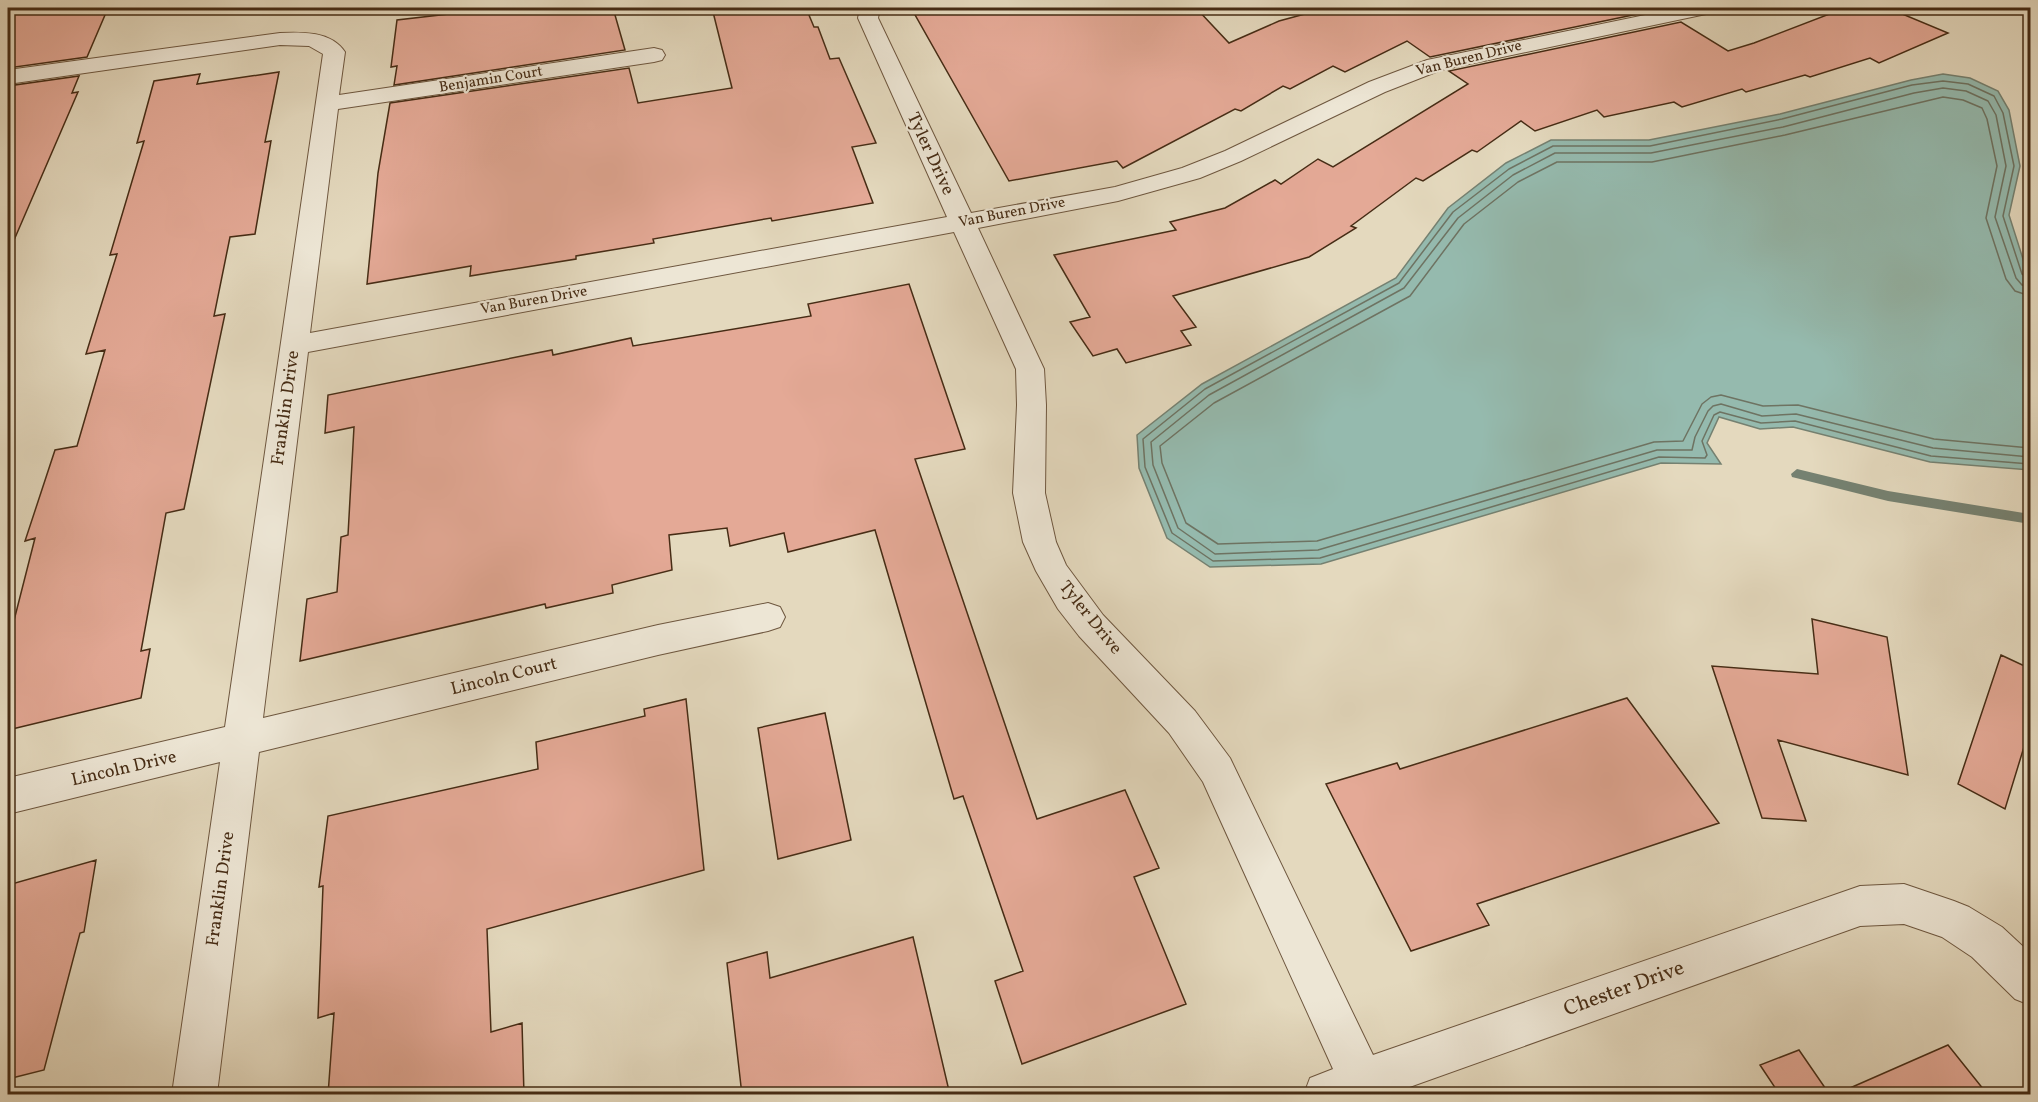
<svg xmlns="http://www.w3.org/2000/svg" width="2038" height="1102" font-family="Vollkorn,serif">
<style>
.water{fill:#95baae;stroke:#758171;stroke-width:1.5}
.lines{fill:none;stroke-linecap:round;stroke-linejoin:round}
.shore{stroke:#6e7362;stroke-width:1.5}
.stream{fill:#758171;fill-rule:evenodd}
.building{fill:#e4a996;stroke:#462c15;stroke-width:1.5}
.minor-casing{stroke:#6e573f;stroke-width:2}
.minor{fill:#ede6d5;fill-rule:evenodd}
.labels{text-anchor:middle;dominant-baseline:central;stroke-width:4.5;stroke-linejoin:round;paint-order:stroke}
.far-street-label{font-size:15px;fill:#462c15;stroke:#ede6d5}
.street-label{font-size:18px;fill:#462c15;stroke:#ede6d5}
.near-street-label{font-size:21px;fill:#462c15;stroke:#ede6d5}
</style>
<rect width="100%" height="100%" fill="#e4d9be"/>
<filter id="stains"><feTurbulence type="fractalNoise" baseFrequency=".00333" numOctaves="4"/><feColorMatrix values="0 0 0 0 .2 0 0 0 0 .09 0 0 0 0 .02 0 0 0 .5 -.17"/></filter>
<radialGradient id="worn" r=".72"><stop offset=".6" stop-color="#630" stop-opacity="0"/><stop offset="1" stop-color="#630" stop-opacity=".3"/></radialGradient>
<path class="water" d="M 1943,74 L 1970,78 L 1998,91 L 2009,110 L 2020,166 L 2009,215 L 2030,281 L 2030,470 L 1930,462 L 1793,427 L 1760,429 L 1719,417 L 1707,443 L 1721,464 L 1661,463 L 1321,564 L 1210,567 L 1167,538 L 1139,468 L 1137,435 L 1202,384 L 1396,278 L 1448,208 L 1506,163 L 1551,140 L 1649,140 L 1780,114 L 1911,80 Z"/>
<g class="lines">
<path class="shore" d="M 2030,279 L 2022,274 L 2003,216 L 2014,166 L 2003,113 L 1994,96 L 1968,84 L 1943,81 L 1912,85 L 1782,119 L 1650,146 L 1553,146 L 1509,169 L 1453,212 L 1399,283 L 1205,389 L 1143,439 L 1145,467 L 1172,533 L 1213,561 L 1320,558 L 1659,457 L 1705,458 L 1707,455 L 1702,441 L 1714,415 L 1720,412 L 1761,423 L 1795,421 L 1931,456 L 2030,464
M 2030,287 L 2022,285 L 2016,278 L 1995,217 L 2006,166 L 1996,115 L 1988,101 L 1966,91 L 1943,88 L 1914,93 L 1783,127 L 1651,153 L 1555,153 L 1513,175 L 1458,218 L 1404,288 L 1209,395 L 1151,442 L 1153,465 L 1178,528 L 1215,554 L 1318,550 L 1657,450 L 1692,450 L 1695,437 L 1708,411 L 1713,406 L 1721,404 L 1762,416 L 1796,414 L 1933,448 L 2030,457
M 2030,296 L 2015,291 L 2006,279 L 1986,218 L 1997,166 L 1987,119 L 1982,108 L 1963,100 L 1943,97 L 1785,135 L 1652,162 L 1557,162 L 1518,182 L 1464,224 L 1410,296 L 1214,403 L 1160,446 L 1162,463 L 1186,523 L 1218,544 L 1317,541 L 1654,442 L 1683,441 L 1702,404 L 1711,397 L 1721,395 L 1763,406 L 1798,405 L 1934,439 L 2030,448"/>
<path class="stream" d="M 1797,469 L 1888,491 L 2030,514 L 2030,524 L 1888,501 L 1792,477 L 1791,474 Z"/>
</g>
<path class="building" d="M 8,8 L 108,8 L 87,57 L 8,68 Z
M 501,8 L 613,8 L 625,50 L 394,85 L 397,66 L 391,67 L 397,20 Z
M 712,8 L 806,8 L 814,27 L 818,27 L 830,59 L 839,58 L 876,143 L 852,147 L 873,203 L 772,221 L 771,218 L 653,239 L 654,243 L 576,256 L 576,259 L 470,276 L 471,266 L 367,284 L 378,173 L 390,103 L 629,68 L 638,103 L 732,88 Z
M 943,8 L 1196,8 L 1229,43 L 1279,21 L 1327,8 L 1662,9 L 1430,57 L 1407,41 L 1345,72 L 1333,66 L 1290,89 L 1283,86 L 1241,111 L 1235,109 L 1123,168 L 1117,161 L 1009,181 L 914,13 Z
M 1845,8 L 1888,8 L 1948,33 L 1879,63 L 1870,58 L 1810,77 L 1805,75 L 1746,92 L 1742,89 L 1682,107 L 1674,102 L 1604,117 L 1597,110 L 1535,131 L 1521,121 L 1477,152 L 1472,150 L 1423,181 L 1416,178 L 1351,226 L 1356,228 L 1309,257 L 1173,296 L 1196,327 L 1181,331 L 1191,345 L 1126,363 L 1117,349 L 1093,356 L 1070,322 L 1090,317 L 1054,255 L 1176,230 L 1170,222 L 1225,208 L 1275,180 L 1281,184 L 1318,159 L 1333,167 L 1468,84 L 1449,71 L 1681,22 L 1728,51 L 1754,43 Z
M 279,72 L 265,142 L 271,141 L 255,234 L 230,237 L 214,316 L 225,314 L 184,509 L 166,513 L 141,651 L 150,649 L 141,698 L 8,730 L 8,644 L 35,538 L 25,541 L 55,450 L 77,446 L 105,350 L 86,354 L 117,254 L 110,255 L 144,141 L 137,143 L 154,81 L 200,74 L 197,84 Z
M 79,76 L 72,93 L 78,92 L 8,254 L 8,86 Z
M 909,284 L 965,449 L 915,459 L 1037,819 L 1125,790 L 1159,868 L 1134,877 L 1186,1004 L 1022,1064 L 995,981 L 1023,971 L 963,796 L 954,799 L 875,530 L 788,552 L 784,533 L 730,546 L 727,528 L 669,535 L 672,570 L 612,585 L 613,593 L 546,608 L 545,604 L 300,661 L 307,599 L 337,592 L 341,537 L 348,535 L 354,427 L 325,433 L 328,395 L 552,350 L 553,355 L 631,338 L 633,346 L 811,316 L 808,304 Z
M 1812,619 L 1887,637 L 1908,775 L 1778,740 L 1806,821 L 1762,818 L 1712,666 L 1818,674 Z
M 2001,655 L 2031,669 L 2031,724 L 2005,809 L 1958,784 Z
M 1627,698 L 1719,823 L 1477,904 L 1489,925 L 1411,951 L 1326,784 L 1397,763 L 1400,769 Z
M 686,699 L 704,870 L 487,929 L 491,1032 L 522,1023 L 524,1095 L 328,1095 L 334,1013 L 318,1018 L 323,886 L 319,887 L 328,816 L 538,769 L 536,742 L 645,716 L 644,709 Z
M 825,713 L 851,840 L 778,859 L 758,728 Z
M 96,860 L 84,932 L 80,933 L 44,1070 L 8,1079 L 8,885 Z
M 913,937 L 950,1095 L 742,1095 L 727,963 L 767,952 L 770,978 Z
M 1948,1045 L 1988,1095 L 1834,1095 Z
M 1799,1050 L 1830,1095 L 1780,1095 L 1760,1065 Z"/>
<g class="lines">
<defs>
<path id="minor" d="M 860,8 L 880,8 L 878,18 L 971,213 L 1115,187 L 1182,168 L 1225,151 L 1369,82 L 1427,60 L 1679,8 L 1716,8 L 1713,12 L 1706,14 L 1441,70 L 1385,92 L 1241,161 L 1200,178 L 1118,201 L 978,228 L 1044,369 L 1046,405 L 1045,493 L 1056,542 L 1066,565 L 1103,615 L 1195,711 L 1230,758 L 1373,1055 L 1860,886 L 1904,884 L 1954,901 L 1969,907 L 2002,927 L 2030,953 L 2030,1005 L 2015,999 L 1972,957 L 1942,937 L 1904,924 L 1860,926 L 1390,1094 L 1304,1094 L 1310,1078 L 1333,1069 L 1203,782 L 1169,733 L 1079,636 L 1058,609 L 1036,571 L 1023,542 L 1013,493 L 1017,405 L 1016,369 L 954,232 L 308,352 L 263,718 L 658,625 L 768,603 L 780,607 L 785,617 L 780,627 L 768,631 L 658,655 L 259,752 L 217,1094 L 172,1094 L 220,762 L 8,814 L 8,778 L 225,727 L 323,54 L 309,46 L 280,45 L 8,84 L 8,70 L 280,33 C 302,32 331,31 345,52 L 339,95 L 654,48 L 662,50 L 665,55 L 662,60 L 654,62 L 338,109 L 310,333 L 947,217 L 858,18 Z"/>
</defs>
<use href="#minor" class="minor-casing"/>
<use href="#minor" class="minor"/>
</g>
<g class="labels">
<g class="far-street-label">
<text transform="translate(1469 59) rotate(-14)">Van Buren Drive</text>
<text transform="translate(491 80) rotate(-9)">Benjamin Court</text>
<text transform="translate(1012 213) rotate(-11)">Van Buren Drive</text>
<text transform="translate(534 301) rotate(-10)">Van Buren Drive</text>
</g>
<g class="street-label">
<text transform="translate(930 154) rotate(65)">Tyler Drive</text>
<text transform="translate(286 408) rotate(-82)">Franklin Drive</text>
<text transform="translate(1090 618) rotate(51)">Tyler Drive</text>
<text transform="translate(504 677) rotate(-14)">Lincoln Court</text>
<text transform="translate(124 769) rotate(-13)">Lincoln Drive</text>
<text transform="translate(221 889) rotate(-82)">Franklin Drive</text>
</g>
<g class="near-street-label">
<text transform="translate(1624 989) rotate(-20)">Chester Drive</text>
</g>
</g>
<rect width="2038" height="1102" fill="none" stroke="#e4d9be" stroke-width="30"/>
<rect x="9" y="9" width="2020" height="1084" fill="none" stroke="#462c15" stroke-width="3"/>
<rect x="15" y="15" width="2008" height="1072" fill="none" stroke="#462c15" stroke-width="1.5"/>
<rect width="100%" height="100%" filter="url(#stains)"/>
<rect width="100%" height="100%" fill="url(#worn)"/>
</svg>
